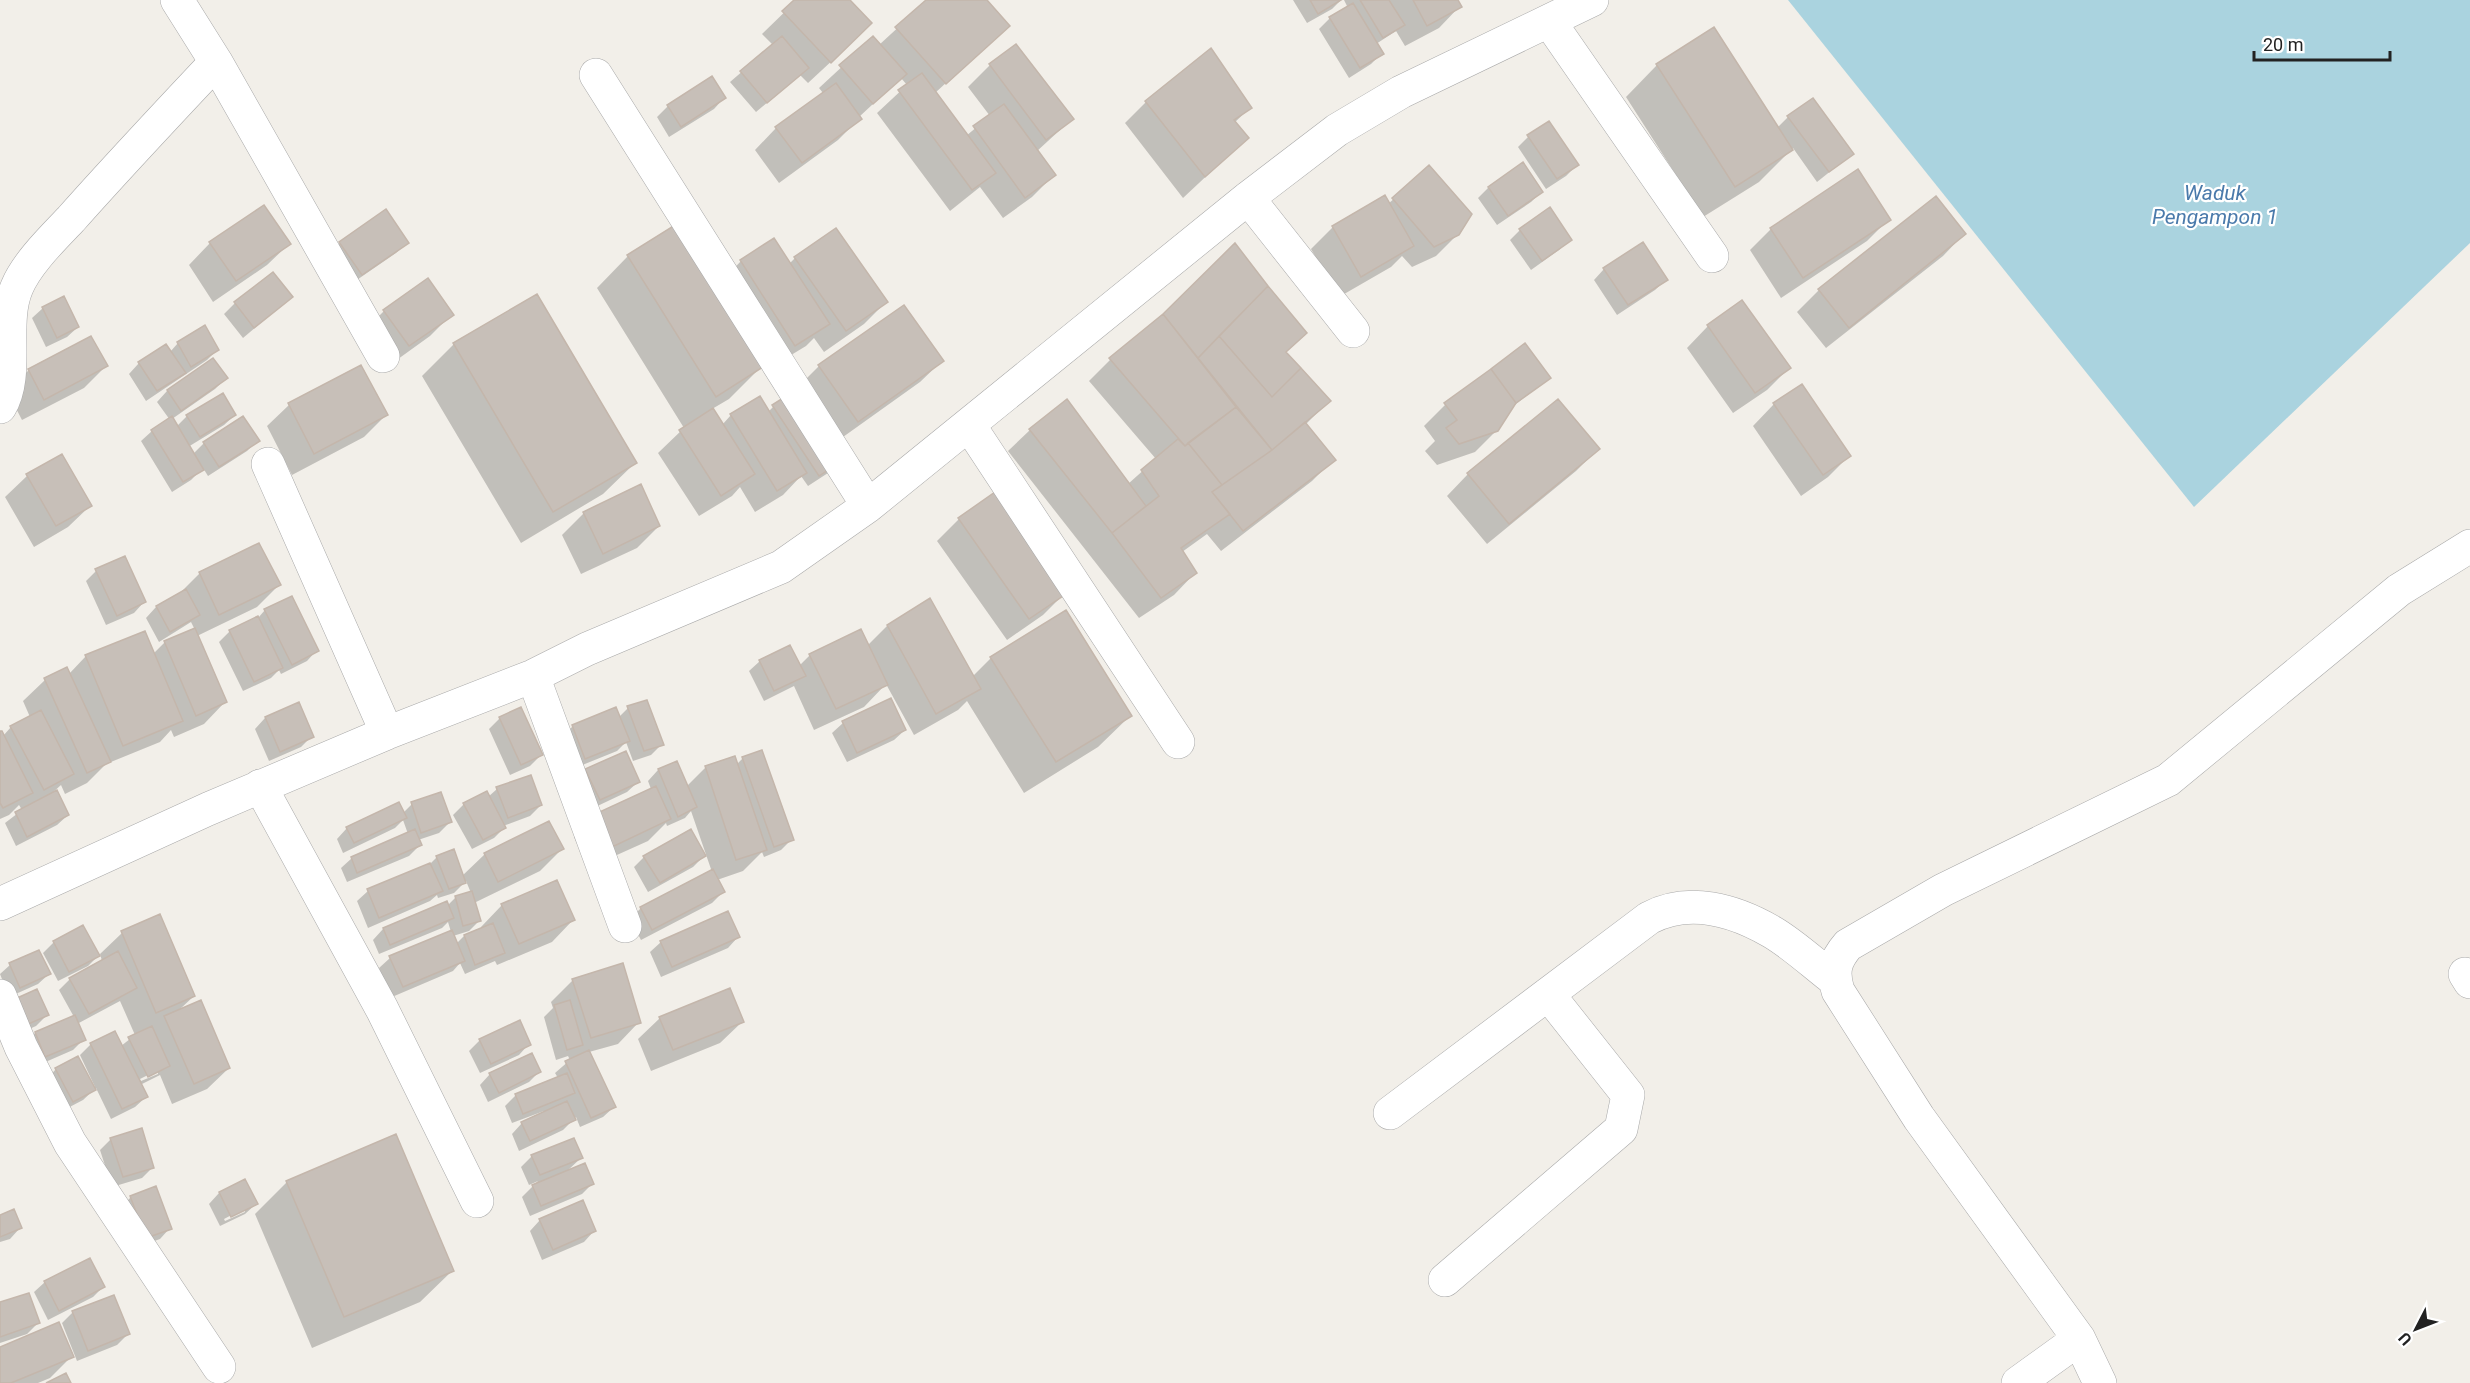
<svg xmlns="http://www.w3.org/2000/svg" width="2470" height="1383" font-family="Roboto,sans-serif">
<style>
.water{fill:#aad3df}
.shadow{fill:#0003;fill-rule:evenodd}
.building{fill:#c7bfb8;stroke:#c4b6ab;stroke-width:1.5}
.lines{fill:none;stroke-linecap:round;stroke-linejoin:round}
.street-casing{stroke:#a9a9a9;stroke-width:34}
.street{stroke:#fff;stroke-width:33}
.labels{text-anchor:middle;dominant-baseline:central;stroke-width:4.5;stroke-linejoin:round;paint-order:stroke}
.water-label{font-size:21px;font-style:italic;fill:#4a7aab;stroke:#fff}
</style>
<rect width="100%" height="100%" fill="#f2efe9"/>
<path class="water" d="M 1788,0 L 2470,0 L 2470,243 L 2194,507 Z"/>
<path class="shadow" d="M 797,0 L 848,0 L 849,45 L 808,83 L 800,75 L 756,112 L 730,82 L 773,45 L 762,34 Z
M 928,0 L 985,0 L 1008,26 L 935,93 L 966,136 L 990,116 L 968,87 L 990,65 L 1016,46 L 1072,119 L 1036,152 L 1054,175 L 1032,197 L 1003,218 L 980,187 L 950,211 L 877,113 L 907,85 L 901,78 L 859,117 L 860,118 L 838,140 L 779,183 L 755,150 L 776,128 L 823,93 L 819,88 L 873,38 L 879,45 Z
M 1293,0 L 1341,0 L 1332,9 L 1307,23 Z
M 1344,0 L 1457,0 L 1460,6 L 1439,28 L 1405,46 L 1396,31 L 1376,44 L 1382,53 L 1371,64 L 1349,78 L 1319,29 L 1330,18 L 1348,8 Z
M 1657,65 L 1777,128 L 1788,117 L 1852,154 L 1817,182 L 1793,148 L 1759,182 L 1703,217 L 1626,97 Z
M 712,78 L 724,98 L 714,109 L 669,137 L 657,117 L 668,106 Z
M 1146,102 L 1250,108 L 1234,123 L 1247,138 L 1183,198 L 1125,123 Z
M 1528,137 L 1577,165 L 1566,176 L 1546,189 L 1518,147 Z
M 1523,164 L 1541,192 L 1531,202 L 1497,225 L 1478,198 L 1488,188 Z
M 1429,168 L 1458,234 L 1436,256 L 1412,267 L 1402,256 L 1391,267 L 1339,297 L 1311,249 L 1333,227 L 1388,204 Z
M 1936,198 L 1964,234 L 1943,256 L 1826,348 L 1797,312 L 1819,290 Z
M 1889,219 L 1867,241 L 1781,298 L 1750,250 L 1771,229 Z
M 1520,230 L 1570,240 L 1559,250 L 1531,270 L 1510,240 Z
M 407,242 L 396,253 L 351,284 L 330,253 L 340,243 Z
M 210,243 L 289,244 L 267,265 L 213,302 L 189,265 Z
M 628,256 L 761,367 L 729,399 L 712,409 L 722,425 L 731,415 L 768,412 L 773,407 L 828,473 L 808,486 L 801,476 L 783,495 L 755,512 L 740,487 L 732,496 L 699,516 L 658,453 L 684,428 L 597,288 Z
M 795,258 L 886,302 L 864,324 L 824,352 L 814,338 L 806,346 L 773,366 L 720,283 L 741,261 L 789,264 Z
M 1604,269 L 1666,280 L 1655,290 L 1617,315 L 1594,280 Z
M 427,280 L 452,314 L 430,336 L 387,367 L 362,333 L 384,311 Z
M 291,297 L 243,338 L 224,314 L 235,303 Z
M 43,308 L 78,327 L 67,337 L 46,347 L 32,318 Z
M 1164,315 L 1285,353 L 1329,401 L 1305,425 L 1334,459 L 1312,481 L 1221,551 L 1207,534 L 1182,552 L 1195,573 L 1174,595 L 1139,618 L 1008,451 L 1030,430 L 1128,484 L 1156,459 L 1089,381 L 1110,360 Z
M 1708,326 L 1789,368 L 1767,390 L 1733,413 L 1687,348 Z
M 178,343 L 217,350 L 207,360 L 146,401 L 129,374 L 139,363 L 170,352 Z
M 454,344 L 635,463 L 603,494 L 521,543 L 422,376 Z
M 213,360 L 226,378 L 215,389 L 172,419 L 176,427 L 187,416 L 235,415 L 224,425 L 188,447 L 193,454 L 204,443 L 258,440 L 247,451 L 208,476 L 203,468 L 191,480 L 172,492 L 141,441 L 152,431 L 170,420 L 157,402 L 167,391 Z
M 942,361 L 920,382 L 836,442 L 798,387 L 819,366 Z
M 106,366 L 84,388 L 22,420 L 7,391 L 29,370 Z
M 360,367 L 386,415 L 364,437 L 292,475 L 267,426 L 289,405 Z
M 1492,370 L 1549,378 L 1511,408 L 1497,430 L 1475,452 L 1437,465 L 1425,451 L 1435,441 L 1424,426 L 1445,405 Z
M 1774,404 L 1849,456 L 1828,477 L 1801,496 L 1753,426 Z
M 1598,449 L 1576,471 L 1487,544 L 1447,496 L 1468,474 Z
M 62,456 L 90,506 L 68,527 L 34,547 L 5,497 L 27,476 Z
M 995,495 L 1064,594 L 1043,615 L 1007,640 L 937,541 L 959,519 Z
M 584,513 L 659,526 L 637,548 L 581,574 L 562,535 Z
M 96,571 L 144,602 L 134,613 L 106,625 L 86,581 Z
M 200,573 L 279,585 L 257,607 L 197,636 L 225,702 L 204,724 L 174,737 L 171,730 L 160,742 L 106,764 L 87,783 L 65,794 L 61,785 L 50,795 L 68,815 L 57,825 L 16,846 L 5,823 L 22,810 L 19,805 L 9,815 L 0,819 L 0,733 L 3,736 L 11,727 L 30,717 L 23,701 L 45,680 L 66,669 L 69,674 L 86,656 L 153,654 L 165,642 L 195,630 L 191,622 L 159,642 L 146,618 L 156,607 L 178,595 Z
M 265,610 L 317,650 L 307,661 L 281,674 L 279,670 L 271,678 L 243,691 L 219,642 L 230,631 L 258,618 Z
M 887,626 L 972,677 L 991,658 L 1130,716 L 1098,747 L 1024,793 L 967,701 L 958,710 L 914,735 L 886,684 L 864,707 L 814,730 L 794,686 L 764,701 L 749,671 L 760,661 L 799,666 L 810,655 L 867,646 Z
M 298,704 L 312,736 L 301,747 L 269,761 L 255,729 L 265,718 Z
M 628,708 L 662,744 L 651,755 L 633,761 L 626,742 L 617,751 L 575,768 L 562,737 L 572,727 L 615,709 L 619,717 Z
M 520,709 L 541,755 L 530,766 L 510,775 L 489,729 L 499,719 Z
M 843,723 L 905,730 L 894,740 L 847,762 L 832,733 Z
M 734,758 L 736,765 L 743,758 L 792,839 L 781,850 L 764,857 L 762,852 L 743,871 L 717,880 L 723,892 L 712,903 L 641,940 L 630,919 L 641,908 L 712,872 L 691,811 L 685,818 L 667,826 L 666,823 L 648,841 L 588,868 L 574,837 L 596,816 L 651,789 L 648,781 L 658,770 L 676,763 L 686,787 L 705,768 Z
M 586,770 L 638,782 L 627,792 L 589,810 L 575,781 Z
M 497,789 L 541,805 L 530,816 L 503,826 L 504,828 L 494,838 L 472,849 L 453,815 L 464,804 L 488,797 Z
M 412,804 L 450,822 L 439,833 L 418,840 L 420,845 L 409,856 L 347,882 L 341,868 L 352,858 L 408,834 L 403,820 L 395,828 L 343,853 L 337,839 L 347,828 L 403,813 Z
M 562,849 L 540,871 L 474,903 L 479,921 L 469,931 L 453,936 L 456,944 L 464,936 L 482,929 L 481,927 L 502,905 L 573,920 L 552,942 L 497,965 L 495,961 L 465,974 L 460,963 L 453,971 L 392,997 L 379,968 L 390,958 L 451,932 L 448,922 L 442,928 L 379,954 L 373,940 L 383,929 L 448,905 L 455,898 L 471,893 L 466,881 L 454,893 L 438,898 L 437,895 L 430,901 L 368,928 L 357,901 L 368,891 L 429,865 L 437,857 L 462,876 L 485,854 Z
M 704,856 L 693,867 L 648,892 L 634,867 L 644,857 Z
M 159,916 L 194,996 L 179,1010 L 229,1068 L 207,1089 L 172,1104 L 160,1075 L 140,1085 L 146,1097 L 135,1107 L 111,1119 L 96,1088 L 83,1100 L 62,1111 L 46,1080 L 56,1069 L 93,1088 L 95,1087 L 80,1055 L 91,1044 L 121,1046 L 135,1035 L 120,1001 L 77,1024 L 84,1039 L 73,1050 L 34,1067 L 25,1044 L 35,1033 L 74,1017 L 59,990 L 70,979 L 102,961 L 100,954 L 122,933 ZM 158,1070 L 158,1074 L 141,1081 L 140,1079 Z
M 83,927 L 98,956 L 88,966 L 58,981 L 43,953 L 54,942 Z
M 738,937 L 728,948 L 661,977 L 650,952 L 661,942 Z
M 10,965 L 49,974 L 38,984 L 9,997 L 0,974 Z
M 573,980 L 639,1022 L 618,1044 L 589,1052 L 614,1107 L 603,1117 L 580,1127 L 576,1117 L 563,1130 L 519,1151 L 512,1134 L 522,1123 L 545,1113 L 544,1111 L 512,1123 L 505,1106 L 516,1095 L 558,1078 L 555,1073 L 570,1060 L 568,1056 L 556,1060 L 544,1017 L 553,1008 L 551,1002 Z
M 5,1011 L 47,1015 L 36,1026 L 16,1035 Z
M 660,1018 L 742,1022 L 720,1043 L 651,1071 L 638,1039 Z
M 480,1040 L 529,1044 L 519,1055 L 480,1073 L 469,1051 Z
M 540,1071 L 529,1082 L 488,1102 L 480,1085 L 490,1074 Z
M 111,1139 L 153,1167 L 142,1178 L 112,1187 L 100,1150 Z
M 532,1156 L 581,1158 L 566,1172 L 592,1184 L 582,1194 L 530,1216 L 522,1197 L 538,1181 L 529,1185 L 521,1167 Z
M 287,1182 L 452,1271 L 420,1302 L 312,1348 L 255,1214 Z
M 219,1193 L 256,1204 L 245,1214 L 220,1226 L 209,1204 ZM 245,1208 L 245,1212 L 225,1221 L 224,1219 Z
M 131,1197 L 170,1228 L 160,1239 L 135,1248 L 120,1208 Z
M 0,1216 L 20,1228 L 10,1239 L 0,1242 Z
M 540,1220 L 594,1231 L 584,1242 L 542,1260 L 530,1231 Z
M 45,1282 L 103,1287 L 93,1297 L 48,1320 L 34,1292 Z
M 0,1304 L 38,1323 L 27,1334 L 0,1343 Z
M 73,1312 L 128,1334 L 117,1345 L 77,1361 L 62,1323 Z
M 0,1349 L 72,1356 L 50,1378 L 38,1383 L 0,1383 Z"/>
<path class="building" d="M 794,0 L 850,0 L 872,23 L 831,63 L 782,11 Z
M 926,0 L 987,0 L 1010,26 L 946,84 L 895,27 Z
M 1310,0 L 1341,0 L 1318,14 Z
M 1360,0 L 1389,0 L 1405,25 L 1383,38 Z
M 1413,0 L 1458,0 L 1462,7 L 1427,26 Z
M 1353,3 L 1384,54 L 1360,68 L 1329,17 Z
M 1714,27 L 1793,150 L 1735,187 L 1656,64 Z
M 782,36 L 809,68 L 767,103 L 740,71 Z
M 873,36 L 907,74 L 873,104 L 839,65 Z
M 1016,44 L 1074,119 L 1046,140 L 989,64 Z
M 1211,48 L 1252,108 L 1234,120 L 1249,138 L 1205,177 L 1145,101 Z
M 922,73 L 996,173 L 972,190 L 898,90 Z
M 712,76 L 726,98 L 681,127 L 667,105 Z
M 836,83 L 862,119 L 802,163 L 775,127 Z
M 1813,98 L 1854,154 L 1829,172 L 1787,116 Z
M 1004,104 L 1056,175 L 1025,198 L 973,126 Z
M 1549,121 L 1579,165 L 1557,179 L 1527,135 Z
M 1523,162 L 1543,192 L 1508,216 L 1488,187 Z
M 1429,165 L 1472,214 L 1459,235 L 1434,247 L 1392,198 Z
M 1858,169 L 1891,220 L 1803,278 L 1770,228 Z
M 1385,195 L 1414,246 L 1361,277 L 1332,226 Z
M 1936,196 L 1966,234 L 1849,328 L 1818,289 Z
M 264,205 L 291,244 L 236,281 L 209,242 Z
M 1550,207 L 1572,240 L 1542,261 L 1519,229 Z
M 386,209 L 409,243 L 362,275 L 339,242 Z
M 675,225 L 763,367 L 716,397 L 627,255 Z
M 836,228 L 888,302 L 846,331 L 794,257 Z
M 774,238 L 830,324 L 795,346 L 740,260 Z
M 1643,242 L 1668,280 L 1628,305 L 1603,268 Z
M 1235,243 L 1268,286 L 1198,358 L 1163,314 Z
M 273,272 L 293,297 L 254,328 L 234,302 Z
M 428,278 L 454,315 L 409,346 L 383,310 Z
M 1268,286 L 1307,333 L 1286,352 L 1301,368 L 1272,397 L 1219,336 Z
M 537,294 L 637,463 L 553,512 L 453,343 Z
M 64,296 L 79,327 L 57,338 L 42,307 Z
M 1742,300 L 1791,368 L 1755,393 L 1707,325 Z
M 904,305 L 944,361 L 858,422 L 818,365 Z
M 1163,314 L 1236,407 L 1185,446 L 1109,358 Z
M 205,325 L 219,350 L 191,367 L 177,342 Z
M 91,336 L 108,366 L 44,400 L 28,369 Z
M 1219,336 L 1272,397 L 1301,368 L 1331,401 L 1272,450 L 1198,358 Z
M 1525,343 L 1551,378 L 1516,403 L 1491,369 Z
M 166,344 L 186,373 L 157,391 L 138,362 Z
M 213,358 L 228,378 L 181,411 L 167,390 Z
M 361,365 L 388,415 L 314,454 L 288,403 Z
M 1491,369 L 1516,403 L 1498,431 L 1459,444 L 1446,428 L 1457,420 L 1444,403 Z
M 1802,384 L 1851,456 L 1823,475 L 1773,403 Z
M 794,391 L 840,462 L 819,476 L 772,405 Z
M 223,393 L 236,415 L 200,437 L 186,415 Z
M 760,396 L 807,473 L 777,491 L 730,414 Z
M 1067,399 L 1146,506 L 1112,533 L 1029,429 Z
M 1558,399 L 1600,449 L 1509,524 L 1467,473 Z
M 1236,407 L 1272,450 L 1222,485 L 1188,443 Z
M 713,408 L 755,474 L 721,496 L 679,430 Z
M 172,416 L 204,470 L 183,482 L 151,430 Z
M 243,416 L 260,441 L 219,467 L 203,442 Z
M 1305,422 L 1336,460 L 1243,531 L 1212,492 L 1272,450 Z
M 1178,439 L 1185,446 L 1188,443 L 1222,485 L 1212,492 L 1230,514 L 1181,548 L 1197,573 L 1161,598 L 1112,533 L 1159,496 L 1141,470 Z
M 62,454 L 92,506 L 56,526 L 26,474 Z
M 641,484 L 660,526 L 603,554 L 583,512 Z
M 995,492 L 1066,594 L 1029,619 L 958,518 Z
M 259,543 L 281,585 L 219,615 L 199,572 Z
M 125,556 L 146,602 L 117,616 L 95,569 Z
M 186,589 L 200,615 L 170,632 L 156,606 Z
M 292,596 L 319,651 L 292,665 L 264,609 Z
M 930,598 L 981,689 L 936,714 L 887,625 Z
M 1066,610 L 1132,716 L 1056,762 L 990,657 Z
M 258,616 L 283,668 L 254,682 L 229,630 Z
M 195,628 L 227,702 L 196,716 L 164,641 Z
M 861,629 L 888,685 L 836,709 L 809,654 Z
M 145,631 L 183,721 L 123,746 L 85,655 Z
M 790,645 L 806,676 L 774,691 L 759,660 Z
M 67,667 L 111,762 L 87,773 L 44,678 Z
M 891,698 L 906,730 L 857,753 L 842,721 Z
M 647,700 L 664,745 L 644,751 L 627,706 Z
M 299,702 L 314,737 L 280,752 L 265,717 Z
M 521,707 L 543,755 L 521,765 L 499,717 Z
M 616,707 L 630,741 L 585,759 L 572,725 Z
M 41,710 L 74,774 L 44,790 L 10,726 Z
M 0,731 L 2,731 L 33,793 L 3,808 L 0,803 Z
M 762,750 L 794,840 L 774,847 L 742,757 Z
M 626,751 L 640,782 L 600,800 L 585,769 Z
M 735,756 L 767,850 L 736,860 L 705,766 Z
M 677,761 L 697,807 L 678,817 L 658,769 Z
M 531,775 L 542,805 L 508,818 L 496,787 Z
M 656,786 L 671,819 L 610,848 L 595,814 Z
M 57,790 L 69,815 L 27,837 L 15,812 Z
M 487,791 L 506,828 L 483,840 L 463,803 Z
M 441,792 L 452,822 L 421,833 L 411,802 Z
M 399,802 L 407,818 L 354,843 L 346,827 Z
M 549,821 L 564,849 L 498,882 L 484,853 Z
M 415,829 L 422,845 L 357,873 L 351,857 Z
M 691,829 L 706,856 L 660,883 L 643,856 Z
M 454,849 L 466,883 L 449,889 L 436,856 Z
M 430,863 L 443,891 L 379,918 L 367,889 Z
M 713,869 L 725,892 L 652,930 L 640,907 Z
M 557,880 L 575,920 L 519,944 L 501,904 Z
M 472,891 L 481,921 L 463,926 L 455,896 Z
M 447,901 L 454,918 L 390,945 L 383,928 Z
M 728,911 L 740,937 L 672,967 L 660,941 Z
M 160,914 L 195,996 L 156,1013 L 121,931 Z
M 493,923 L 505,953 L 475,965 L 464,935 Z
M 83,925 L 100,956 L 69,972 L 53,941 Z
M 452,930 L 465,961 L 403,987 L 389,956 Z
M 39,950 L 51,974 L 20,988 L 9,963 Z
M 118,951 L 137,988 L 89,1014 L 69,978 Z
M 623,963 L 641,1023 L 591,1038 L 572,979 Z
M 730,988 L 744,1022 L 673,1050 L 659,1017 Z
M 37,989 L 49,1015 L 26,1025 L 15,999 Z
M 201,1000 L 230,1068 L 194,1084 L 164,1016 Z
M 570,1000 L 583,1045 L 567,1050 L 554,1005 Z
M 75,1015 L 86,1040 L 45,1057 L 35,1032 Z
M 520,1020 L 531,1045 L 491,1064 L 479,1039 Z
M 152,1026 L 170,1066 L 148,1077 L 128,1037 Z
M 115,1031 L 148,1097 L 122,1109 L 90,1043 Z
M 589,1050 L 616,1107 L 591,1118 L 565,1061 Z
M 532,1053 L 541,1072 L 499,1093 L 489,1073 Z
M 78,1056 L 96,1090 L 73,1102 L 55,1068 Z
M 567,1073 L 575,1093 L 523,1114 L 515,1094 Z
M 567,1101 L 576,1120 L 530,1141 L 521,1122 Z
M 142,1128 L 154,1168 L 123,1177 L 110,1138 Z
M 396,1134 L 454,1271 L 344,1317 L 286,1181 Z
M 574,1138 L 583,1158 L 540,1175 L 531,1155 Z
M 585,1163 L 594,1184 L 541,1206 L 532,1185 Z
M 245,1179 L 258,1204 L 231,1217 L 219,1192 Z
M 156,1186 L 172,1229 L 146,1238 L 130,1196 Z
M 583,1200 L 596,1231 L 553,1250 L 539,1219 Z
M 14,1209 L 22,1228 L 0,1237 L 0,1215 Z
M 90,1258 L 105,1287 L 59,1311 L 44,1281 Z
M 29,1293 L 40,1323 L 0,1337 L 0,1302 Z
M 114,1295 L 130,1334 L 88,1351 L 72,1311 Z
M 59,1322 L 74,1357 L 11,1383 L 0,1383 L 0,1347 Z
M 66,1373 L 71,1383 L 46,1383 Z"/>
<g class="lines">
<defs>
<path id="street" d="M 177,0 L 216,62 L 383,356
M 1549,21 L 1712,256
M 596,75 L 868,506
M 1248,198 L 1353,331
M 0,407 C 20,373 1,324 17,287 C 27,263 53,238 71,219 C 118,166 167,114 216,62
M 969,425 L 1178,742
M 268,464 L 387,733
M 533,676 L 625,926
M 260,786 L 382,1009 L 477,1201
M 0,904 L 208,809 L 387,733 L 533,676 L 587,649 L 781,567 L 868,506 L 1248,198 L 1337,130 L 1401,92 L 1592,0
M 2465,974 L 2470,982
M 0,996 L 21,1047 L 70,1143 L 219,1367
M 1390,1113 L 1649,918 C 1689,897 1734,910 1772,932 C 1794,945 1814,964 1835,980
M 1445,1280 L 1621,1129 L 1628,1095 L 1548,994
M 2018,1383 L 2079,1339
M 2100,1383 L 2079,1339 L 1919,1118 L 1838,991 C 1832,971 1835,960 1848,945 L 1943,890 L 2168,780 L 2399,590 L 2470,546"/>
</defs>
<use href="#street" class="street-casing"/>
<use href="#street" class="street"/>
</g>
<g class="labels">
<g class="water-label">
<text x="2215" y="193">Waduk<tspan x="2215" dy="24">Pengampon 1</tspan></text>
</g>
</g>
<g transform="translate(2416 1329) rotate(228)" stroke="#ffffff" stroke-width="4.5" paint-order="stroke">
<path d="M0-4.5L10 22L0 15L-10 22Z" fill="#222222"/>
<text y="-9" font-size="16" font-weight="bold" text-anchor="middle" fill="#222222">U</text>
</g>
<path d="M2254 51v9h136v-9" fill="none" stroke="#222222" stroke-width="3"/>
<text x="2263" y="51" font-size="18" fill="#222222" stroke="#ffffff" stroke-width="4.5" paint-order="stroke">20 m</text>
</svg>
